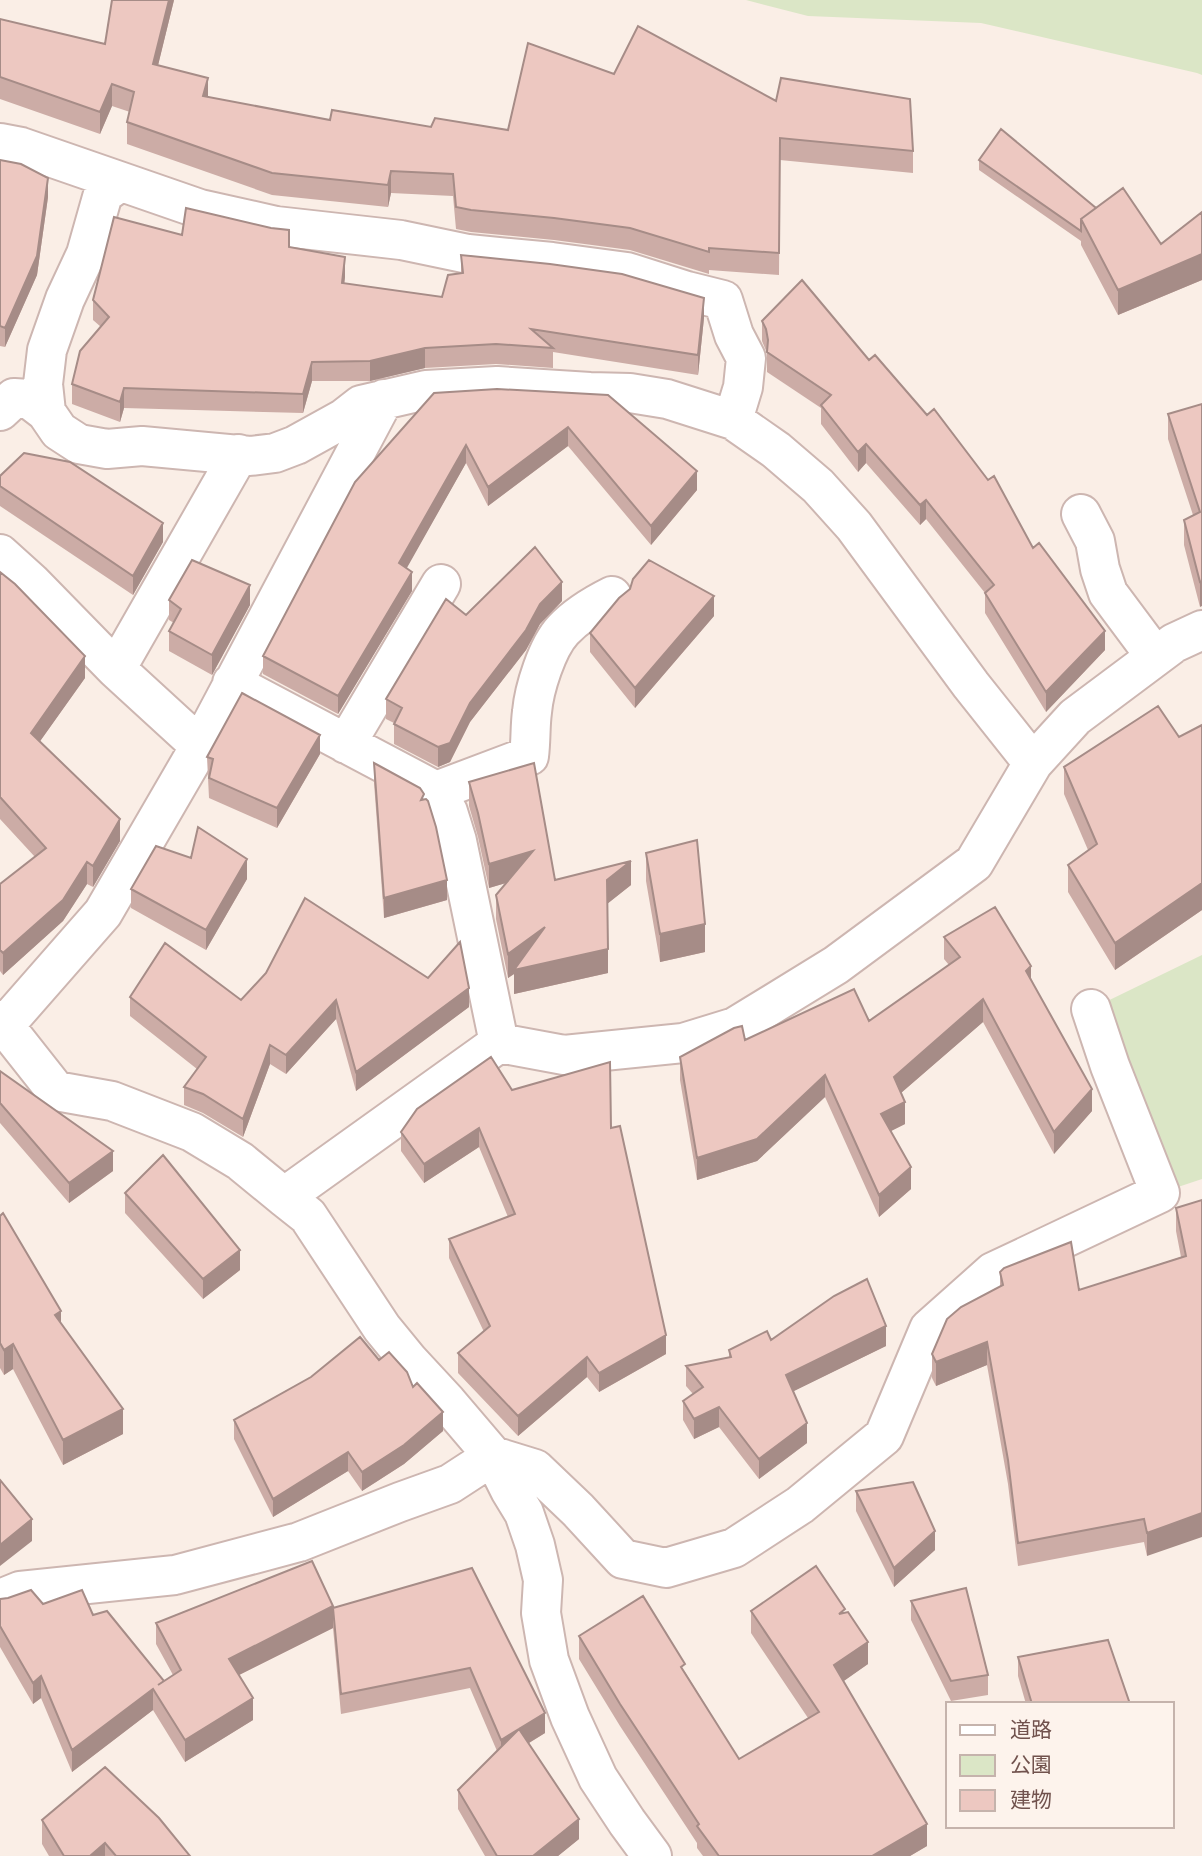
<svg xmlns="http://www.w3.org/2000/svg" width="1202" height="1856" font-family="Lato,'Noto Sans JP',sans-serif">
<style>
.green{fill:#dbe6c6}
.lines{fill:none;stroke-linecap:round;stroke-linejoin:round}
.street-casing{stroke:#cdb6b1;stroke-width:42}
.street{stroke:#fff;stroke-width:38}
.wall{fill:#ccaca6}
.shaded-wall{fill:#a68c87}
.building{fill:#edc8c1;stroke:#a68c87;stroke-width:2}
</style>
<rect width="100%" height="100%" fill="#faeee6"/>
<path class="green" d="M 746,0 L 1202,0 L 1202,75 L 1197,73 L 981,23 L 808,16 Z
M 1202,955 L 1202,1179 L 1160,1193 L 1091,1009 Z"/>
<g class="lines">
<defs>
<path id="street" d="M 0,143 L 21,147 L 200,209 L 276,226 L 401,240 L 468,254 L 552,262 L 627,272 L 687,291 L 723,300 L 734,335 L 746,358 L 743,387 L 733,420 L 776,450 L 818,486 L 854,526 L 971,685 L 1033,763 L 974,863 L 836,965 L 735,1027 L 683,1043 L 564,1055 L 499,1043 L 284,1197 L 240,1161 L 192,1132 L 112,1101 L 56,1091 L 0,1020
M 120,182 L 103,194 L 86,254 L 65,299 L 47,350 L 43,384 L 46,412 L 59,431 L 79,444 L 107,449 L 142,446 L 250,456 L 275,453 L 296,445 L 343,419 L 361,405 L 426,390 L 497,386 L 590,392 L 630,393 L 667,399 L 733,420
M 0,411 L 14,398 L 29,399 L 46,412
M 1081,514 L 1095,541 L 1100,569 L 1108,593 L 1155,656
M 0,554 L 31,582 L 116,669 L 239,454
M 116,669 L 200,746
M 232,683 L 436,791 L 448,812 L 457,841 L 499,1043
M 346,744 L 441,584
M 1033,763 L 1075,717 L 1174,643 L 1202,630
M 436,791 L 529,756 C 531,741 530,726 532,712 C 534,689 547,647 563,630 C 577,615 594,605 612,596
M 4,1026 L 103,913 L 200,746 L 384,399
M 284,1197 L 308,1216 L 382,1328 L 409,1361 L 447,1402 L 493,1456 L 510,1490 L 524,1513 L 535,1545 L 543,1580 L 541,1613 L 549,1660 L 570,1717 L 598,1778 L 627,1822 L 652,1856
M 0,1599 L 20,1591 L 175,1575 L 299,1542 L 400,1502 L 450,1484 L 493,1456 L 535,1469 L 578,1510 L 623,1559 L 666,1568 L 734,1548 L 800,1505 L 884,1436 L 929,1329 L 993,1272 L 1160,1193 L 1110,1066 L 1091,1009"/>
</defs>
<use href="#street" class="street-casing"/>
<use href="#street" class="street"/>
</g>
<path class="wall" d="M 174,0 L 158,65 L 208,97 L 330,120 L 431,127 L 508,130 L 614,74 L 776,101 L 913,151 L 913,173 L 780,160 L 779,275 L 709,270 L 709,274 L 630,250 L 554,240 L 471,232 L 456,229 L 453,196 L 391,193 L 388,207 L 272,195 L 127,144 L 127,122 L 130,112 L 112,106 L 100,134 L 0,99 L 0,19 L 105,44 Z
M 0,160 L 48,197 L 37,275 L 5,347 L 0,346 Z
M 979,160 L 1096,208 L 1161,244 L 1202,212 L 1202,280 L 1118,315 L 1081,245 L 1081,241 L 979,170 Z
M 182,235 L 289,247 L 345,277 L 344,284 L 442,297 L 461,273 L 461,255 L 704,318 L 698,375 L 553,352 L 553,368 L 496,364 L 425,368 L 370,381 L 312,381 L 303,413 L 124,408 L 120,422 L 72,404 L 72,384 L 101,327 L 93,320 L 93,300 Z
M 762,321 L 869,360 L 1033,548 L 1105,650 L 1046,712 L 985,613 L 985,593 L 926,519 L 920,525 L 866,463 L 858,472 L 821,424 L 821,408 L 767,372 L 767,353 L 762,341 Z
M 497,389 L 697,490 L 651,545 L 568,446 L 488,506 L 466,463 L 406,568 L 412,591 L 338,714 L 263,674 L 263,656 Z
M 1202,404 L 1200,607 L 1184,545 L 1184,520 L 1193,515 L 1168,439 L 1168,414 Z
M 0,476 L 163,542 L 133,595 L 0,506 Z
M 0,572 L 85,678 L 40,741 L 120,841 L 93,887 L 87,884 L 63,921 L 3,975 L 0,971 L 0,884 L 35,857 L 0,819 Z
M 169,600 L 250,605 L 212,675 L 169,651 L 169,631 L 174,623 L 169,620 Z
M 562,601 L 540,624 L 526,650 L 470,722 L 450,762 L 438,767 L 394,744 L 394,723 L 386,719 L 386,699 L 466,615 Z
M 714,616 L 635,708 L 590,652 L 590,633 Z
M 1202,725 L 1202,910 L 1115,970 L 1068,892 L 1068,865 L 1088,850 L 1064,794 L 1064,767 L 1179,737 Z
M 320,754 L 277,828 L 209,798 L 207,757 Z
M 374,763 L 424,799 L 447,900 L 384,918 L 374,783 Z
M 469,782 L 555,880 L 631,885 L 607,904 L 608,973 L 514,994 L 514,974 L 508,978 L 496,919 L 496,895 L 506,883 L 489,888 L 478,837 L 469,806 Z
M 646,853 L 705,952 L 660,962 L 646,881 Z
M 191,858 L 247,879 L 206,950 L 131,908 L 131,889 Z
M 944,937 L 1031,978 L 1092,1111 L 1054,1154 L 983,1022 L 901,1093 L 905,1124 L 891,1131 L 911,1189 L 879,1217 L 825,1097 L 757,1161 L 697,1180 L 680,1080 L 680,1057 L 745,1040 L 869,1021 L 949,965 L 944,959 Z
M 266,973 L 469,1007 L 356,1091 L 336,1019 L 286,1074 L 270,1064 L 243,1137 L 203,1113 L 184,1105 L 184,1087 L 197,1069 L 130,1016 L 130,997 L 241,1000 Z
M 0,1071 L 113,1171 L 69,1203 L 0,1123 Z
M 512,1090 L 611,1128 L 666,1354 L 599,1392 L 587,1377 L 518,1436 L 458,1373 L 458,1353 L 484,1332 L 449,1258 L 449,1239 L 508,1217 L 479,1147 L 424,1183 L 401,1151 L 401,1132 Z
M 125,1193 L 240,1270 L 203,1299 L 125,1213 Z
M 1202,1200 L 1147,1556 L 1144,1542 L 1018,1566 L 1008,1484 L 987,1365 L 936,1386 L 932,1378 L 932,1354 L 1000,1287 L 1000,1272 L 1079,1290 L 1181,1257 L 1176,1231 L 1176,1208 Z
M 0,1216 L 123,1434 L 63,1465 L 13,1369 L 4,1375 L 0,1368 Z
M 771,1340 L 886,1346 L 793,1391 L 807,1443 L 759,1479 L 719,1427 L 694,1439 L 683,1420 L 683,1401 L 693,1394 L 686,1386 L 686,1366 L 729,1358 L 729,1350 Z
M 379,1360 L 413,1387 L 443,1431 L 404,1464 L 362,1491 L 348,1471 L 273,1517 L 234,1439 L 234,1420 Z
M 856,1491 L 935,1550 L 894,1587 L 856,1511 Z
M 472,1568 L 545,1733 L 529,1743 L 579,1839 L 558,1856 L 485,1856 L 458,1809 L 458,1790 L 497,1751 L 470,1688 L 341,1714 L 333,1628 L 239,1675 L 253,1720 L 185,1762 L 153,1710 L 72,1772 L 41,1698 L 33,1704 L 0,1647 L 0,1599 L 43,1604 L 93,1615 L 164,1681 L 173,1675 L 156,1644 L 156,1623 L 333,1608 Z
M 911,1601 L 988,1675 L 988,1695 L 951,1701 L 911,1620 Z
M 751,1611 L 845,1613 L 868,1664 L 843,1681 L 927,1846 L 910,1856 L 703,1856 L 697,1848 L 697,1843 L 620,1726 L 579,1659 L 579,1636 L 685,1672 L 739,1759 L 808,1718 L 751,1633 Z
M 1018,1657 L 1130,1704 L 1026,1704 L 1018,1676 Z
M 42,1820 L 190,1856 L 49,1856 L 42,1844 Z"/>
<path class="shaded-wall" d="M 169,0 L 174,0 L 153,86 L 153,64 Z
M 208,78 L 208,100 L 203,96 Z
M 112,84 L 112,106 L 100,134 L 100,112 Z
M 391,171 L 391,193 L 388,207 L 388,185 Z
M 48,178 L 48,197 L 37,275 L 5,347 L 5,328 Z
M 1202,254 L 1202,280 L 1118,315 L 1118,290 Z
M 345,257 L 345,277 L 342,303 L 342,283 Z
M 704,298 L 704,318 L 698,375 L 698,355 Z
M 425,348 L 425,368 L 370,381 L 370,361 Z
M 312,362 L 312,381 L 303,413 L 303,394 Z
M 124,388 L 124,408 L 120,422 L 120,402 Z
M 568,427 L 568,446 L 488,506 L 488,487 Z
M 866,444 L 866,463 L 858,472 L 858,452 Z
M 466,445 L 466,463 L 399,582 L 399,563 Z
M 697,471 L 697,490 L 651,545 L 651,526 Z
M 926,500 L 926,519 L 920,525 L 920,505 Z
M 163,523 L 163,542 L 133,595 L 133,576 Z
M 412,572 L 412,591 L 338,714 L 338,696 Z
M 1202,581 L 1202,606 L 1200,607 L 1200,582 Z
M 562,582 L 562,601 L 540,624 L 526,650 L 470,722 L 450,762 L 438,767 L 438,747 L 540,604 Z
M 250,585 L 250,605 L 212,675 L 212,655 Z
M 714,596 L 714,616 L 635,708 L 635,688 Z
M 1105,631 L 1105,650 L 1046,712 L 1046,692 Z
M 85,656 L 85,678 L 31,754 L 31,733 Z
M 320,735 L 320,754 L 277,828 L 277,808 Z
M 120,819 L 120,841 L 93,887 L 93,866 Z
M 533,851 L 533,875 L 489,888 L 489,864 Z
M 247,859 L 247,879 L 206,950 L 206,930 Z
M 631,861 L 631,885 L 607,904 L 607,880 Z
M 87,862 L 87,884 L 63,921 L 3,975 L 3,953 Z
M 447,880 L 447,900 L 384,918 L 384,898 Z
M 1202,883 L 1202,910 L 1115,970 L 1115,943 Z
M 705,924 L 705,952 L 660,962 L 660,934 Z
M 545,927 L 608,949 L 608,973 L 514,994 L 514,974 L 508,978 L 508,954 Z
M 1031,966 L 1031,989 L 1026,971 Z
M 469,988 L 469,1007 L 356,1091 L 356,1072 Z
M 983,999 L 983,1022 L 894,1099 L 894,1077 Z
M 336,1000 L 336,1019 L 286,1074 L 286,1055 Z
M 270,1045 L 270,1064 L 243,1137 L 243,1119 Z
M 825,1075 L 825,1097 L 757,1161 L 697,1180 L 697,1158 Z
M 1092,1089 L 1092,1111 L 1054,1154 L 1054,1132 Z
M 905,1102 L 905,1124 L 881,1136 L 881,1114 Z
M 479,1128 L 479,1147 L 424,1183 L 424,1164 Z
M 113,1151 L 113,1171 L 69,1203 L 69,1183 Z
M 911,1167 L 911,1189 L 879,1217 L 879,1195 Z
M 240,1250 L 240,1270 L 203,1299 L 203,1279 Z
M 61,1311 L 61,1336 L 55,1315 Z
M 886,1326 L 886,1346 L 786,1395 L 786,1375 Z
M 666,1335 L 666,1354 L 599,1392 L 599,1373 Z
M 987,1342 L 987,1365 L 936,1386 L 936,1362 Z
M 13,1344 L 13,1369 L 4,1375 L 4,1350 Z
M 587,1357 L 587,1377 L 518,1436 L 518,1416 Z
M 719,1407 L 719,1427 L 694,1439 L 694,1419 Z
M 123,1409 L 123,1434 L 63,1465 L 63,1440 Z
M 443,1412 L 443,1431 L 404,1464 L 362,1491 L 362,1472 Z
M 807,1423 L 807,1443 L 759,1479 L 759,1459 Z
M 348,1452 L 348,1471 L 273,1517 L 273,1499 Z
M 1202,1513 L 1202,1537 L 1147,1556 L 1147,1533 Z
M 32,1519 L 32,1541 L 0,1566 L 0,1545 Z
M 935,1531 L 935,1550 L 894,1587 L 894,1568 Z
M 333,1606 L 333,1628 L 229,1680 L 229,1659 Z
M 868,1642 L 868,1664 L 834,1688 L 834,1665 Z
M 41,1676 L 41,1698 L 33,1704 L 33,1683 Z
M 153,1689 L 153,1710 L 72,1772 L 72,1750 Z
M 253,1698 L 253,1720 L 185,1762 L 185,1740 Z
M 545,1713 L 545,1733 L 501,1760 L 501,1740 Z
M 579,1819 L 579,1839 L 558,1856 L 533,1856 Z
M 927,1824 L 927,1846 L 910,1856 L 872,1856 Z
M 105,1843 L 105,1856 L 90,1856 Z"/>
<path class="building" d="M 112,0 L 169,0 L 153,64 L 208,78 L 203,96 L 330,120 L 332,110 L 431,127 L 435,118 L 508,130 L 528,43 L 614,74 L 638,26 L 776,101 L 781,78 L 910,99 L 913,151 L 780,138 L 779,253 L 709,248 L 709,252 L 630,228 L 554,218 L 471,210 L 456,207 L 453,174 L 391,171 L 388,185 L 272,173 L 127,122 L 134,92 L 112,84 L 100,112 L 0,77 L 0,19 L 105,44 Z
M 1001,129 L 1096,208 L 1081,219 L 1081,231 L 979,160 Z
M 0,160 L 21,164 L 48,178 L 37,256 L 5,328 L 0,326 Z
M 1123,188 L 1161,244 L 1202,212 L 1202,254 L 1118,290 L 1081,219 Z
M 186,208 L 271,228 L 289,230 L 289,247 L 345,257 L 342,283 L 442,297 L 448,275 L 463,273 L 461,255 L 550,264 L 622,274 L 704,298 L 698,355 L 531,329 L 553,348 L 496,344 L 425,348 L 370,361 L 312,362 L 303,394 L 124,388 L 120,402 L 72,384 L 80,351 L 109,317 L 93,300 L 114,217 L 182,235 Z
M 802,280 L 869,360 L 875,355 L 927,415 L 934,409 L 988,480 L 994,476 L 1033,548 L 1039,543 L 1105,631 L 1046,692 L 985,593 L 994,585 L 926,500 L 920,505 L 866,444 L 858,452 L 821,405 L 831,395 L 767,352 L 768,340 L 766,329 L 762,321 Z
M 497,389 L 608,395 L 697,471 L 651,526 L 568,427 L 488,487 L 466,445 L 399,563 L 412,572 L 338,696 L 263,656 L 355,482 L 434,393 Z
M 1202,404 L 1202,581 L 1200,582 L 1184,520 L 1200,512 L 1168,414 Z
M 24,453 L 70,462 L 163,523 L 133,576 L 0,486 L 0,476 Z
M 535,547 L 562,582 L 540,604 L 526,630 L 470,703 L 450,743 L 438,747 L 394,724 L 402,708 L 386,699 L 446,599 L 466,615 Z
M 192,560 L 250,585 L 212,655 L 169,631 L 181,609 L 169,600 Z
M 649,560 L 714,596 L 635,688 L 590,633 L 619,598 L 630,589 L 633,579 Z
M 0,572 L 15,584 L 85,656 L 31,733 L 120,819 L 93,866 L 87,862 L 63,900 L 3,953 L 0,950 L 0,884 L 46,848 L 0,797 Z
M 242,693 L 320,735 L 277,808 L 209,778 L 213,759 L 207,757 Z
M 1158,706 L 1179,737 L 1202,725 L 1202,883 L 1115,943 L 1068,865 L 1097,844 L 1064,767 Z
M 374,763 L 420,788 L 424,794 L 421,800 L 426,799 L 428,801 L 436,827 L 447,880 L 384,898 Z
M 534,763 L 555,880 L 631,861 L 607,880 L 608,949 L 514,970 L 545,927 L 508,954 L 496,895 L 533,851 L 489,864 L 478,813 L 469,782 Z
M 198,827 L 247,859 L 206,930 L 131,889 L 156,846 L 191,858 Z
M 697,840 L 705,924 L 660,934 L 646,853 Z
M 305,898 L 428,978 L 460,942 L 469,988 L 356,1072 L 336,1000 L 286,1055 L 270,1045 L 243,1119 L 203,1094 L 184,1087 L 206,1057 L 130,997 L 165,943 L 241,1000 L 266,973 Z
M 995,907 L 1031,966 L 1026,971 L 1092,1089 L 1054,1132 L 983,999 L 894,1077 L 905,1102 L 881,1114 L 911,1167 L 879,1195 L 825,1075 L 757,1139 L 697,1158 L 680,1057 L 734,1028 L 742,1026 L 745,1040 L 854,989 L 869,1021 L 960,957 L 944,937 Z
M 491,1057 L 512,1090 L 610,1062 L 611,1128 L 620,1126 L 666,1335 L 599,1373 L 587,1357 L 518,1416 L 458,1353 L 490,1326 L 449,1239 L 515,1214 L 479,1128 L 424,1164 L 401,1132 L 417,1109 Z
M 0,1071 L 113,1151 L 69,1183 L 0,1103 Z
M 163,1155 L 240,1250 L 203,1279 L 125,1193 Z
M 1202,1200 L 1202,1513 L 1147,1533 L 1144,1519 L 1018,1543 L 1008,1460 L 987,1342 L 936,1362 L 932,1354 L 947,1319 L 961,1307 L 1003,1285 L 1000,1272 L 1004,1268 L 1071,1242 L 1079,1290 L 1186,1256 L 1176,1208 Z
M 3,1213 L 61,1311 L 55,1315 L 123,1409 L 63,1440 L 13,1344 L 4,1350 L 0,1343 L 0,1216 Z
M 867,1279 L 886,1326 L 786,1375 L 807,1423 L 759,1459 L 719,1407 L 694,1419 L 683,1401 L 703,1387 L 686,1366 L 731,1357 L 729,1350 L 767,1331 L 771,1340 L 834,1296 Z
M 360,1337 L 379,1360 L 389,1352 L 407,1372 L 413,1387 L 417,1383 L 443,1412 L 404,1445 L 362,1472 L 348,1452 L 273,1499 L 234,1420 L 311,1377 Z
M 0,1480 L 32,1519 L 0,1545 Z
M 913,1482 L 935,1531 L 894,1568 L 856,1491 Z
M 312,1561 L 333,1606 L 229,1659 L 253,1698 L 185,1740 L 153,1689 L 72,1750 L 41,1676 L 33,1683 L 0,1626 L 0,1599 L 8,1598 L 31,1590 L 43,1604 L 82,1590 L 93,1615 L 107,1611 L 164,1681 L 158,1685 L 181,1670 L 156,1623 Z
M 816,1566 L 845,1609 L 839,1614 L 848,1612 L 868,1642 L 834,1665 L 927,1824 L 872,1856 L 719,1856 L 697,1826 L 699,1824 L 620,1704 L 579,1636 L 643,1596 L 685,1664 L 681,1667 L 739,1759 L 819,1712 L 751,1611 Z
M 472,1568 L 545,1713 L 501,1740 L 470,1668 L 341,1694 L 333,1608 Z
M 966,1588 L 988,1675 L 951,1681 L 911,1601 Z
M 1108,1640 L 1130,1704 L 1032,1704 L 1018,1657 Z
M 519,1729 L 579,1819 L 533,1856 L 497,1856 L 458,1790 Z
M 105,1767 L 159,1818 L 190,1856 L 116,1856 L 105,1843 L 90,1856 L 64,1856 L 42,1820 Z"/>
<rect x="946" y="1702" width="228" height="126" fill="#fdf3ec" stroke="#c5b3ac" stroke-width="2"/>
<rect x="960" y="1725" width="35" height="10" fill="#ffffff" stroke="#c5b3ac" stroke-width="2"/>
<text x="1010" y="1737" font-size="21" fill="#71524d">道路</text>
<rect x="960" y="1755" width="35" height="21" fill="#dbe6c6" stroke="#c5b3ac" stroke-width="2"/>
<text x="1010" y="1772" font-size="21" fill="#71524d">公園</text>
<rect x="960" y="1790" width="35" height="21" fill="#edc8c1" stroke="#c5b3ac" stroke-width="2"/>
<text x="1010" y="1807" font-size="21" fill="#71524d">建物</text>
</svg>
